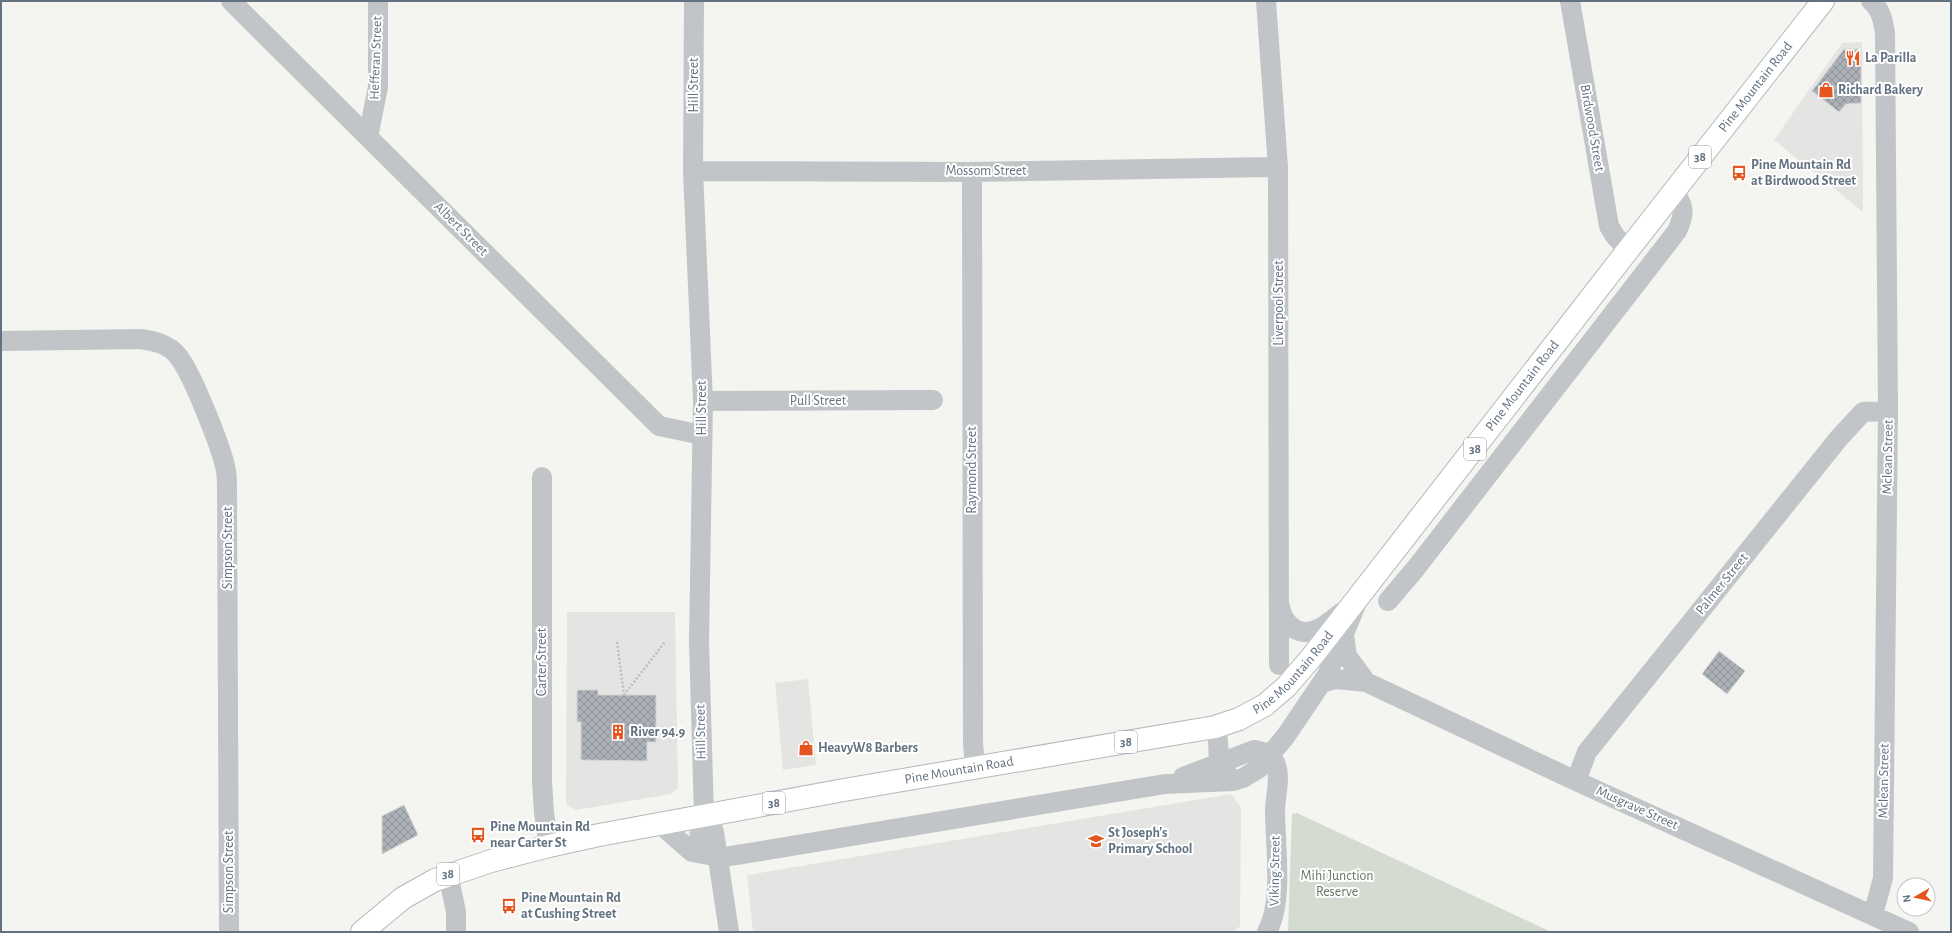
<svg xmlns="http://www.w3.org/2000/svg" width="1952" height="933" font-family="'Alegreya Sans',sans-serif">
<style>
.built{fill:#e4e5e3}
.green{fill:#d4dbd1}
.building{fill:url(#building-cross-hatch);stroke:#d5d5d3}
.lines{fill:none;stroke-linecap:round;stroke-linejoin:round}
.primary-casing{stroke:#b4b8bc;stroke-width:24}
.path{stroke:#bbbdbf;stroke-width:2.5;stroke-dasharray:2 2;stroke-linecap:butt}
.street{stroke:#c1c5c8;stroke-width:20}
.primary{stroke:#fff;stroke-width:22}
.labels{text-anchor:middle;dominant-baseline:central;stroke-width:4;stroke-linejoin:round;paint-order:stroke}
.shield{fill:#fff;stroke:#929ca7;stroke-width:1}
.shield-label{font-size:13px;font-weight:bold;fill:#637281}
.street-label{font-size:14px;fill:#637281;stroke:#fff}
.poi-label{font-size:14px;font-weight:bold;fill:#637281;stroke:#fff;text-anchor:start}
.park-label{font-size:14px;fill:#657861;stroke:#fff}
</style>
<defs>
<pattern id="building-cross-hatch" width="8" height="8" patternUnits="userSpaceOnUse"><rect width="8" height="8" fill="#aab0b6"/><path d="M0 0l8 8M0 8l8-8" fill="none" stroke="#8e9499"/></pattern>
</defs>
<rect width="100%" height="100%" fill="#f4f4f0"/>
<path class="built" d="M 1862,42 L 1863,212 L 1774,140 L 1842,43 Z
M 567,612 L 675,612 L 678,788 L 671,794 L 576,810 L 566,804 Z
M 808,679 L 816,765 L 783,770 L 775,683 Z
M 1231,794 L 1241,807 L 1240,926 L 1234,932 L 753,932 L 747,875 Z"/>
<path class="green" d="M 1297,813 L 1551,932 L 1288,932 L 1292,814 Z"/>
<path class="building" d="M 1844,49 L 1861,49 L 1861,103 L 1846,104 L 1839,112 L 1812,91 Z
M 1719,651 L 1745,671 L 1727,694 L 1702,674 Z
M 577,690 L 598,690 L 598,695 L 656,695 L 656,742 L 647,742 L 647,761 L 581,760 L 581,722 L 577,722 Z
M 404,805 L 418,835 L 382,854 L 382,816 Z"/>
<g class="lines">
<defs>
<g id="primary">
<path id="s1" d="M 362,932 L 403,898 L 435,880 L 491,861 L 549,846 L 599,835 L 844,790 L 1215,727 L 1239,719 L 1265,705 L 1286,687 L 1311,658 L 1628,250 L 1823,1"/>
</g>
</defs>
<use href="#primary" class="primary-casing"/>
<path class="path" d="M 617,642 L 624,695
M 624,695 L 665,642"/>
<path class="street" d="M 231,1 L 659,426 L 702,435
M 694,1 L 693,171 L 703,401 L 699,642 L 704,816 C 699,828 694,852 712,856 C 721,859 734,855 743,854 L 1165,784 L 1233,781 L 1243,778 L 1258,769 L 1285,737 L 1327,675 L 1355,607
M 1266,1 L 1278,167 L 1279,665
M 1570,1 L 1609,226 L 1615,236 L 1628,250
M 1871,1 C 1881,9 1883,21 1885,33 L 1888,411 L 1883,878 L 1873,915
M 368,137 L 378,87 L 378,1
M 693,171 L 972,172 L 1278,167
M 972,172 L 973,742 L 975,768
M 1,341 L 140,339 C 154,341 169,344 178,356 C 191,371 223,451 226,471 C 227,477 227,484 227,490 L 229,932
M 703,401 L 933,400
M 542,477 L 542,781 L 544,813 L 549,846
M 1388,601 L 1416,568 L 1677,231 C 1685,214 1685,205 1673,191
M 1280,607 C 1282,616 1285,622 1293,628 C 1311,640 1328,623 1342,612
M 1344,635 L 1347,656 L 1366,682
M 1322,683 L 1336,679 L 1366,682 L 1576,781 L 1909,932
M 1215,727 L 1218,741 L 1219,764 L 1227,773
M 1183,777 L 1254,750 C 1263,751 1273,756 1276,765 C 1281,778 1275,797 1275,811 C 1275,845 1284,902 1267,932
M 1576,781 L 1587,752 L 1839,438 L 1863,412 L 1888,411
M 704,816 L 711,825 L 714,832 L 729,932
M 659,823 L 692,852 L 714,856
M 448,874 L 456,912 L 456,932"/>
<use href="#primary" class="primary"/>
</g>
<defs>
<symbol id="restaurant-bare" viewBox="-9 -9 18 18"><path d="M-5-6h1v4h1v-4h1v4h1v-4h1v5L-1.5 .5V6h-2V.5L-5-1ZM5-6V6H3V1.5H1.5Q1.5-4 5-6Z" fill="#e45520" stroke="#fff" stroke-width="2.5" paint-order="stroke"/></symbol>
<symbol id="shop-bare" viewBox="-9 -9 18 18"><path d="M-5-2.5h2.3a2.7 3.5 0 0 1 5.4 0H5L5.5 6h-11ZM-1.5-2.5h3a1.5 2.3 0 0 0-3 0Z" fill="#e45520" stroke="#fff" stroke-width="2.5" paint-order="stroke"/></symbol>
<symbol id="bus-bare" viewBox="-9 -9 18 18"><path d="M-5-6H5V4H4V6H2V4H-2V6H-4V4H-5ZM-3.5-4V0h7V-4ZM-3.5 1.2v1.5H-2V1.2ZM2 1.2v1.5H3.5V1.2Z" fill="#e45520" stroke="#fff" stroke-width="2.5" paint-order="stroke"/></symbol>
<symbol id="building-bare" viewBox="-9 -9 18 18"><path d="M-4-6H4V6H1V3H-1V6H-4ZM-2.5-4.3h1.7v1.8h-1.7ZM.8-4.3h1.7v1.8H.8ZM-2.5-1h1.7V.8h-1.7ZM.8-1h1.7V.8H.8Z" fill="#e45520" stroke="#fff" stroke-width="2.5" paint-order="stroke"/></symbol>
<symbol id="school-bare" viewBox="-9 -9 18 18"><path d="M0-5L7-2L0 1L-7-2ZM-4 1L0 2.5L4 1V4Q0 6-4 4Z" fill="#e45520" stroke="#fff" stroke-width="2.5" paint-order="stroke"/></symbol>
</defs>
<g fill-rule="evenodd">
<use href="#restaurant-bare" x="1842" y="47" width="22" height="22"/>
<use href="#shop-bare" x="1815" y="79" width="22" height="22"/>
<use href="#bus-bare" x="1728" y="162" width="22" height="22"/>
<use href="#building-bare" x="607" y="721" width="22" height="22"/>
<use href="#shop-bare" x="795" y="737" width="22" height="22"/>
<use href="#bus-bare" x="467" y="824" width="22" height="22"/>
<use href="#school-bare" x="1085" y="830" width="22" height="22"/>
<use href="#bus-bare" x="498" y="895" width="22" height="22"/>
</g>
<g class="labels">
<g class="shield">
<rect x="1689" y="146" width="22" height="22" rx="3"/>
<rect x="1464" y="438" width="22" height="22" rx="3"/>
<rect x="1115" y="731" width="22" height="22" rx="3"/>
<rect x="763" y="792" width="22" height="22" rx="3"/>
<rect x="437" y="863" width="22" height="22" rx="3"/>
</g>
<g class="shield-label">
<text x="1700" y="157">38</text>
<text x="1475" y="449">38</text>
<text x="1126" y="742">38</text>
<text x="774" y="803">38</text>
<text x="448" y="874">38</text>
</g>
<g class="street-label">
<text transform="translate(376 58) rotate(-88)">Hefferan Street</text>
<text transform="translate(694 85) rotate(-90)">Hill Street</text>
<text stroke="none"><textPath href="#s1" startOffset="1730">Pine Mountain Road</textPath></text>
<text transform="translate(1592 128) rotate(80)">Birdwood Street</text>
<text x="986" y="171">Mossom Street</text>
<text transform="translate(461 229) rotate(45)">Albert Street</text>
<text transform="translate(1279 303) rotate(-90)">Liverpool Street</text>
<text stroke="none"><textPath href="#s1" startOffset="1351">Pine Mountain Road</textPath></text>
<text x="818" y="401">Pull Street</text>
<text transform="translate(702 408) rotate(-90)">Hill Street</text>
<text transform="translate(1888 457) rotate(-89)">Mclean Street</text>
<text transform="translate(972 470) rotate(-90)">Raymond Street</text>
<text transform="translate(228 548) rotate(-90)">Simpson Street</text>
<text transform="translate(1722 584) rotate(-51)">Palmer Street</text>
<text transform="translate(542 662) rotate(-90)">Carter Street</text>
<text stroke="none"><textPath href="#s1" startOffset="983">Pine Mountain Road</textPath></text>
<text transform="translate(701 732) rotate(-91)">Hill Street</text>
<text stroke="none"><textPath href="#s1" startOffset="626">Pine Mountain Road</textPath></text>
<text transform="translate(1884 781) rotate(-89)">Mclean Street</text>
<text transform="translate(1637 808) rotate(24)">Musgrave Street</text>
<text transform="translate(1275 871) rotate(-89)">Viking Street</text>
<text transform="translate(229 872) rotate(-90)">Simpson Street</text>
</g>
<g class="poi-label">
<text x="1865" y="58">La Parilla</text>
<text x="1838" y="90">Richard Bakery</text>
<text x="1751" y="165">Pine Mountain Rd<tspan x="1751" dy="16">at Birdwood Street</tspan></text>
<text x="630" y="732">River 94.9</text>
<text x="818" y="748">HeavyW8 Barbers</text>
<text x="490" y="827">Pine Mountain Rd<tspan x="490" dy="16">near Carter St</tspan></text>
<text x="1108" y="833">St Joseph's<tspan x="1108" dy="16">Primary School</tspan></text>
<text x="521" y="898">Pine Mountain Rd<tspan x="521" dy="16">at Cushing Street</tspan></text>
</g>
<g class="park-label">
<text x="1337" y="876">Mihi Junction<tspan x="1337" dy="16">Reserve</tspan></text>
</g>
</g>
<rect width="1952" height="933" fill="none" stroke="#637281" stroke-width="4"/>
<g transform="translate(1916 897) rotate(261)"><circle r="19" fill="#ffffff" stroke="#c1c7cd"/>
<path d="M0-3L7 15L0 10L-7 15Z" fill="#e45520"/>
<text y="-6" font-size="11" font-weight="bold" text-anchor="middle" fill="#637281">N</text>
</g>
</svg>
